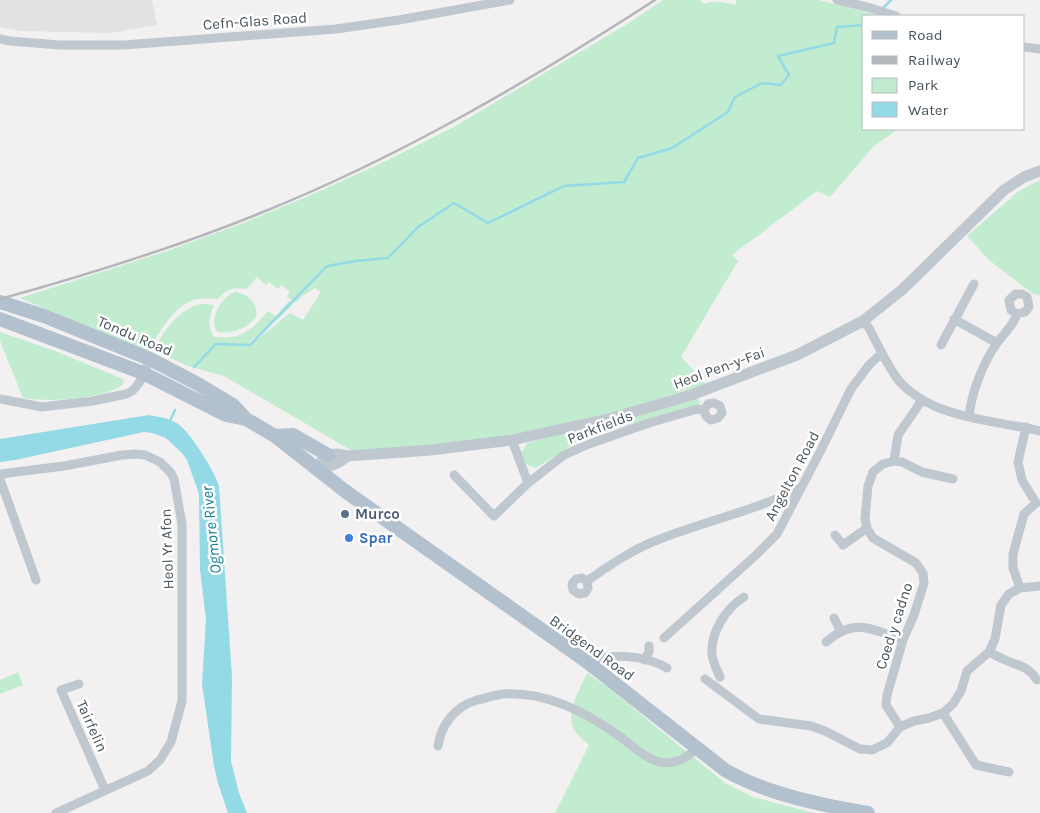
<svg xmlns="http://www.w3.org/2000/svg" width="1040" height="813" font-family="Karla,sans-serif">
<style>
.education{fill:#e3e1e2}
.green{fill:#c2ecd0}
.water{fill:#93dae6}
.lines{fill:none;stroke-linecap:round;stroke-linejoin:round}
.stream{stroke:#93dae6;stroke-width:2.5}
.minor{stroke:#bfc8ce;stroke-width:9}
.tertiary{stroke:#bfc8ce;stroke-width:11}
.primary{stroke:#b2c1cd;stroke-width:14}
.rail{stroke:#b3b6ba;stroke-width:2.5}
.service-dot{fill:#5c6f8a;stroke:#fff;stroke-width:2}
.shop-dot{fill:#3f7fe0;stroke:#fff;stroke-width:2}
.labels{text-anchor:middle;dominant-baseline:central;stroke-width:5;stroke-linejoin:round;paint-order:stroke}
.street-label{font-size:15px;fill:#49555c;stroke:#fff}
.service-label{font-size:15px;font-weight:bold;fill:#4e5e75;stroke:#fff;text-anchor:start}
.shop-label{font-size:15px;font-weight:bold;fill:#366cbe;stroke:#fff;text-anchor:start}
.water-label{font-size:16px;font-style:italic;fill:#168294;stroke:#fff}
</style>
<rect width="100%" height="100%" fill="#f2f0f1"/>
<path class="education" d="M 0,0 L 152,0 L 157,25 L 110,33 L 21,31 L 0,27 Z"/>
<path class="green" d="M 663,0 L 700,0 L 704,4 C 714,0 724,2 735,5 L 737,0 L 819,0 L 881,16 L 864,16 L 864,129 L 898,129 L 873,147 L 830,197 L 817,191 L 732,255 L 738,261 L 681,357 L 706,384 L 625,409 L 544,429 L 470,441 L 354,452 L 224,376 L 188,366 L 155,351 C 160,334 177,313 194,306 C 200,303 207,304 214,305 C 209,317 207,326 214,337 C 220,337 226,338 231,337 C 246,336 259,322 268,311 L 276,316 L 289,301 L 293,304 L 278,319 L 274,319 L 248,344 L 250,345 L 290,313 L 303,320 L 321,292 L 315,288 L 302,296 L 295,303 L 287,296 L 290,292 L 282,285 L 278,289 L 269,282 L 266,285 L 257,277 L 247,289 C 233,287 227,288 218,299 C 210,299 199,297 191,301 C 174,307 159,333 150,348 L 146,352 L 20,298 L 167,251 L 243,223 L 311,195 L 386,161 L 452,128 L 627,24 Z
M 1040,180 L 1040,295 L 1033,294 L 989,260 L 967,236 L 1019,191 Z
M 236,292 C 249,294 259,305 256,317 C 247,329 232,334 218,332 C 207,322 222,294 236,292 Z
M 0,332 L 55,351 L 123,379 L 124,382 C 117,396 65,400 50,400 C 41,400 32,399 23,398 L 0,341 Z
M 698,398 L 701,403 L 580,440 L 536,468 L 525,464 L 521,454 L 527,443 L 618,420 Z
M 18,672 L 23,685 L 0,694 L 0,680 Z
M 587,673 L 610,689 L 725,783 L 753,797 L 814,813 L 555,813 L 589,745 C 585,741 578,736 575,731 C 564,714 580,689 587,673 Z"/>
<path class="water" d="M 149,415 C 159,417 169,418 178,424 C 191,433 215,472 219,486 L 232,677 L 231,761 L 239,793 L 247,813 L 228,813 L 218,783 L 214,766 L 202,684 L 206,620 L 200,569 L 199,494 L 187,460 L 182,453 L 166,438 L 152,433 L 144,432 L 15,460 L 0,462 L 0,439 Z"/>
<g class="lines">
<path class="stream" d="M 882,9 L 891,0
M 194,367 L 216,344 L 250,345 L 327,266 L 356,261 L 388,258 L 418,227 L 454,203 L 488,223 L 564,186 L 624,182 L 638,158 L 672,148 L 728,112 L 735,97 L 762,83 L 781,85 L 789,75 L 778,56 L 834,43 L 837,27 L 864,25
M 169,423 L 175,410"/>
<path class="minor" d="M 837,0 L 867,7 L 896,16
M 0,39 L 10,41 L 59,45 L 124,45 L 336,29 L 399,20 L 510,0
M 1024,47 L 1040,49
M 954,319 L 997,343
M 863,321 L 869,328 C 878,345 888,368 900,382 C 934,419 993,420 1040,431
M 941,345 L 974,284
M 0,399 L 42,407 L 93,401 L 126,394 C 140,389 144,372 150,359
M 969,416 C 972,391 983,363 997,343 C 1004,333 1014,325 1017,314 L 1011,310 L 1009,300 L 1016,294 L 1022,294 L 1027,297 L 1029,307 L 1025,312 L 1017,314
M 512,440 L 528,483 L 564,455 L 589,444 L 649,423 L 697,409 L 704,410 L 706,416 L 711,420 L 718,418 L 722,413 L 720,406 L 714,403 L 708,404 L 704,410
M 894,461 L 902,462 L 922,472 L 953,479
M 0,474 L 64,466 L 122,455 L 136,454 L 145,455 L 160,462 L 171,473 L 174,479 L 182,524 L 182,701 L 171,742 L 160,760 L 148,771 L 56,813
M 454,475 L 494,516 L 528,483
M 0,479 L 36,580
M 835,535 L 843,545 L 867,528
M 587,581 L 588,588 L 585,593 L 579,594 L 573,590 L 572,584 L 576,579 L 582,578 L 587,581 C 610,565 633,549 660,539 C 706,521 756,510 801,488
M 1020,588 L 1040,586
M 834,618 L 841,632
M 664,638 L 756,555 L 777,534 L 820,452 L 851,389 L 869,365 L 882,353
M 826,642 C 855,617 871,629 903,640
M 989,652 C 994,654 998,657 1003,659 C 1018,666 1027,665 1037,680
M 644,660 L 649,652 L 649,646
M 586,661 C 612,654 643,654 667,668
M 720,677 C 717,670 713,662 712,655 C 710,633 726,608 744,597
M 705,679 L 759,719 L 811,726 L 825,731 L 860,749 L 872,750 L 887,743 L 900,727 L 914,721 L 929,718 L 943,713 L 953,704 L 961,691 L 967,671 L 989,652 L 995,639 L 1001,605 L 1009,594 L 1020,588 L 1013,568 L 1013,554 L 1024,514 L 1036,503 L 1022,480 L 1018,462 L 1026,427
M 79,684 L 61,690 L 105,790
M 943,713 L 976,765 L 1009,772
M 900,727 L 886,705 L 887,695 L 903,640 L 914,615 L 924,583 L 923,573 L 916,563 L 873,538 L 867,528 L 865,519 L 868,486 L 873,472 L 883,464 L 894,461 L 898,435 L 922,400
M 438,746 C 441,724 456,706 477,700 C 486,698 495,695 503,694 C 545,691 586,712 619,736 C 631,744 645,759 660,762 C 676,765 687,758 697,748"/>
<path class="tertiary" d="M 315,468 L 328,455 L 337,454 L 347,456 L 362,455 L 431,450 L 512,440 L 612,418 L 691,395 L 797,355 L 863,321 L 903,289 L 1004,190 L 1024,177 L 1040,171
M 315,468 C 328,467 338,465 347,456"/>
<path class="primary" d="M 0,302 L 44,316 L 150,359 L 196,383 L 233,405 L 246,419
M 0,319 L 143,373 L 226,415 L 246,419 L 275,436 L 345,491 L 586,661 L 725,770 C 766,794 821,805 868,813
M 275,436 L 293,435 L 328,455"/>
<path class="rail" d="M 0,299 C 87,275 174,248 258,214 C 398,158 528,82 655,0"/>
</g>
<circle class="service-dot" cx="345" cy="514" r="5"/>
<circle class="shop-dot" cx="349" cy="538" r="5"/>
<g class="labels">
<g class="street-label">
<text transform="translate(255 21) rotate(-4)">Cefn-Glas Road</text>
<text transform="translate(135 336) rotate(23)">Tondu Road</text>
<text transform="translate(719 368) rotate(-20)">Heol Pen-y-Fai</text>
<text transform="translate(600 427) rotate(-21)">Parkfields</text>
<text transform="translate(792 476) rotate(-62)">Angelton Road</text>
<text transform="translate(167 549) rotate(-92)">Heol Yr Afon</text>
<text transform="translate(894 626) rotate(-72)">Coed y cadno</text>
<text transform="translate(592 648) rotate(36)">Bridgend Road</text>
<text transform="translate(92 726) rotate(66)">Tairfelin</text>
</g>
<g class="service-label">
<text x="355" y="514">Murco</text>
</g>
<g class="shop-label">
<text x="359" y="538">Spar</text>
</g>
<g class="water-label">
<text transform="translate(211 530) rotate(-96)">Ogmore River</text>
</g>
</g>
<rect x="862" y="15" width="162" height="115" fill="#ffffff" stroke="#b6bbbe"/>
<rect x="872" y="31" width="25" height="8" fill="#b2c1cd" stroke="#b6bbbe"/>
<text x="908" y="40" font-size="15" fill="#49555c">Road</text>
<rect x="872" y="56" width="25" height="8" fill="#b3b6ba" stroke="#b6bbbe"/>
<text x="908" y="65" font-size="15" fill="#49555c">Railway</text>
<rect x="872" y="78" width="25" height="15" fill="#c2ecd0" stroke="#b6bbbe"/>
<text x="908" y="90" font-size="15" fill="#49555c">Park</text>
<rect x="872" y="102" width="25" height="15" fill="#93dae6" stroke="#b6bbbe"/>
<text x="908" y="115" font-size="15" fill="#49555c">Water</text>
</svg>
